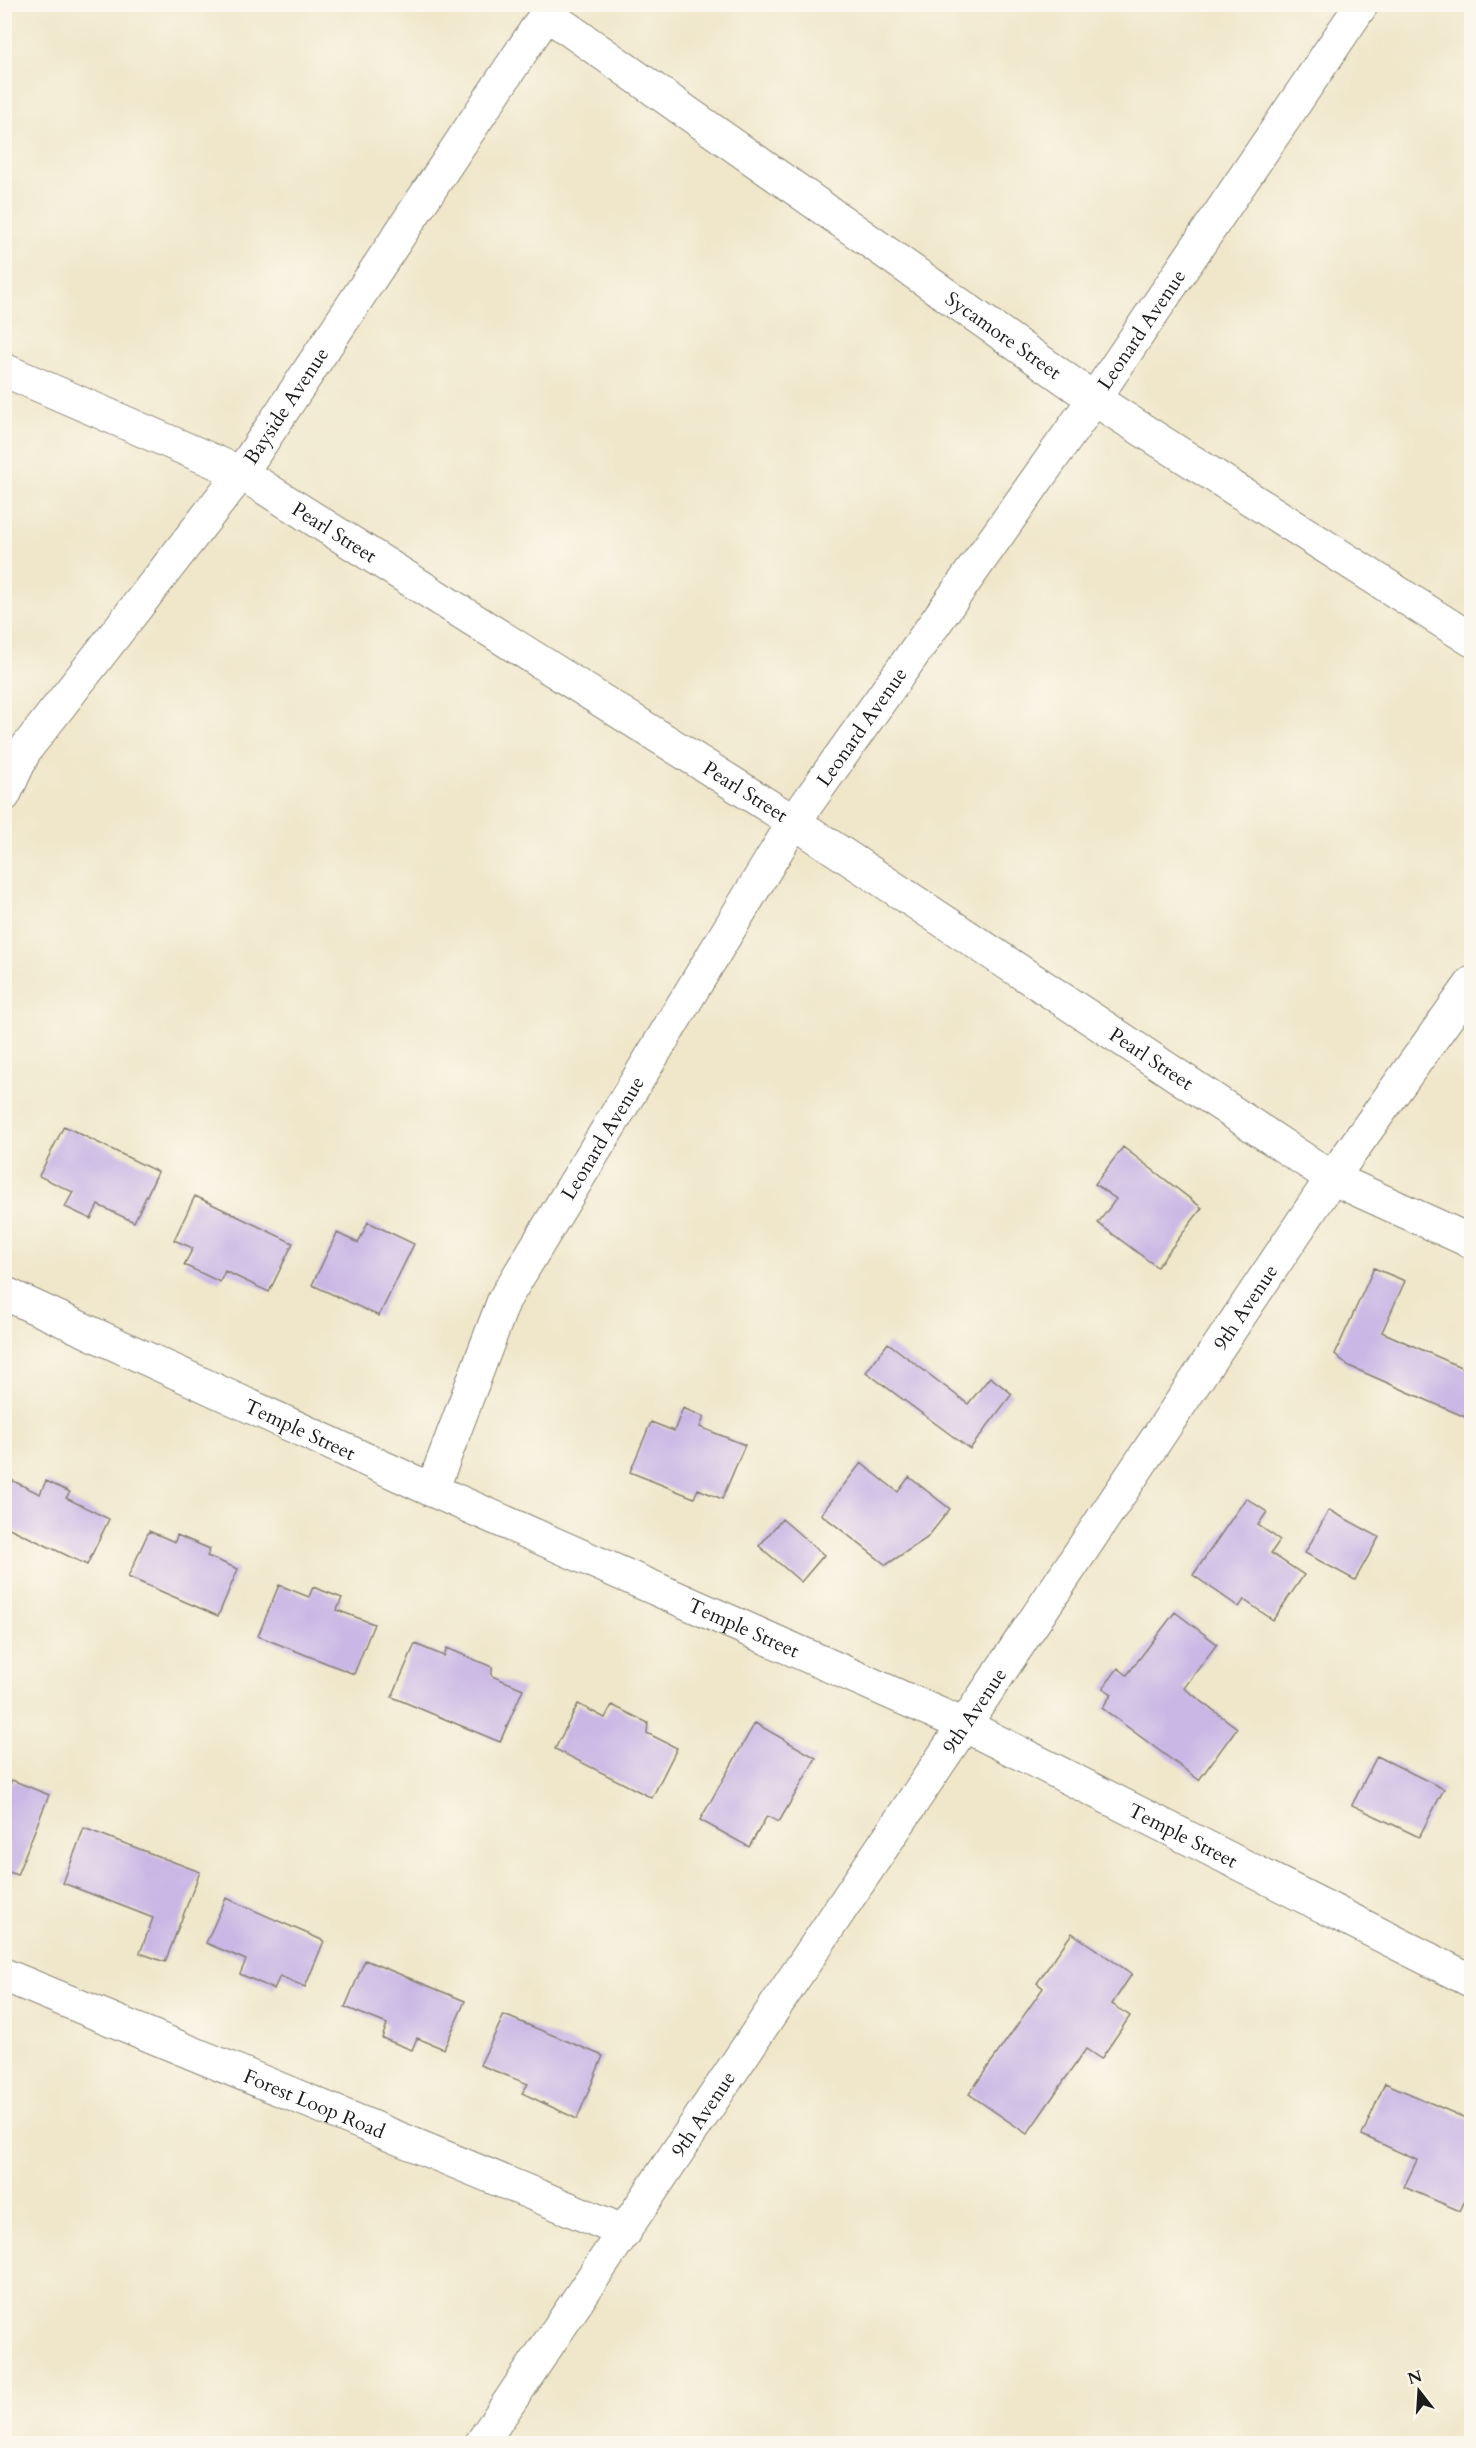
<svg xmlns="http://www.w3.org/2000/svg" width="1476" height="2448" font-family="Cardo,serif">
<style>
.building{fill:#cbb7e5}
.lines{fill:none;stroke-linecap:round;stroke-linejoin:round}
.minor-casing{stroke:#868274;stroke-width:35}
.minor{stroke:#fff;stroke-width:33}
.labels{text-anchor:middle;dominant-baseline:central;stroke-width:4.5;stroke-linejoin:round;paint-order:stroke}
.street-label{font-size:20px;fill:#1c1c1c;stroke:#fbf7ec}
</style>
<rect width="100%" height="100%" fill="#fbf7ec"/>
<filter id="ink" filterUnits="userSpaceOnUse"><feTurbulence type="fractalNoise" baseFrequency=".0167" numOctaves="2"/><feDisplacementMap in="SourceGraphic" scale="12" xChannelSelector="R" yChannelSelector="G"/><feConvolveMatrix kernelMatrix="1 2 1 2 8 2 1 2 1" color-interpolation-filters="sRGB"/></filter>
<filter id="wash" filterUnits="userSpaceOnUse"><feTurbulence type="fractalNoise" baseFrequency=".008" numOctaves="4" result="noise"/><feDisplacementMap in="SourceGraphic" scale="24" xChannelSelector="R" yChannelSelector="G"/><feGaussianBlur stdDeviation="1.35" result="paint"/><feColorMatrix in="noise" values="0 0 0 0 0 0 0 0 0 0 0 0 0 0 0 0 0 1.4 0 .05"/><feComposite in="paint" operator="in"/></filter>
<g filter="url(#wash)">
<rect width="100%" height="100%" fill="#f0e7cb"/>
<g id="blocks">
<path class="building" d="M 64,1126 L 158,1172 L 134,1222 L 98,1205 L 91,1219 L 65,1207 L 73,1192 L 39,1176 Z
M 1123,1147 L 1202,1208 L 1157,1267 L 1098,1223 L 1116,1199 L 1095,1184 Z
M 195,1196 L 293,1243 L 269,1292 L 225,1271 L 220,1282 L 184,1265 L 193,1248 L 174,1240 Z
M 368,1222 L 414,1244 L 379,1316 L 312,1285 L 337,1233 L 358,1243 Z
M 1374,1268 L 1405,1281 L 1382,1332 L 1472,1372 L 1472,1420 L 1349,1366 L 1335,1354 Z
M 888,1343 L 968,1404 L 990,1377 L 1012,1394 L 970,1449 L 866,1372 Z
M 683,1408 L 704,1417 L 700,1427 L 745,1445 L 722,1499 L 698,1489 L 694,1498 L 630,1472 L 651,1422 L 674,1431 Z
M 861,1463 L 898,1492 L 909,1477 L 950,1509 L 927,1538 L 886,1565 L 821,1514 Z
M 7,1478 L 40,1494 L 46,1481 L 70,1492 L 66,1498 L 109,1519 L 87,1565 L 5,1526 L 5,1484 Z
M 1246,1498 L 1267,1512 L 1258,1525 L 1280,1540 L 1271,1553 L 1304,1575 L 1273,1620 L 1244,1600 L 1239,1607 L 1193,1575 Z
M 1329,1510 L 1379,1537 L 1355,1580 L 1305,1553 Z
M 782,1519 L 824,1555 L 801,1582 L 759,1546 Z
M 149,1531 L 175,1542 L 177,1535 L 210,1549 L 207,1556 L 238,1569 L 218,1616 L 128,1577 Z
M 279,1585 L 309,1597 L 313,1587 L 342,1598 L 337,1610 L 374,1624 L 354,1674 L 258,1636 Z
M 1175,1612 L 1217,1644 L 1184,1688 L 1237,1728 L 1199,1780 L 1102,1708 L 1112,1694 L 1103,1688 L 1118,1668 L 1127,1675 Z
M 415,1644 L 444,1656 L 447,1648 L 492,1667 L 492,1676 L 523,1689 L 500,1742 L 392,1697 Z
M 578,1704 L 605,1718 L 612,1705 L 648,1723 L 647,1733 L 677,1748 L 652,1798 L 555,1749 Z
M 755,1723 L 816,1758 L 779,1822 L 767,1816 L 749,1847 L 700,1820 Z
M 1377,1756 L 1444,1789 L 1419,1837 L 1352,1805 Z
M 12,1780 L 49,1795 L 17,1875 L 4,1870 L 4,1795 Z
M 84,1828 L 200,1872 L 165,1962 L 140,1953 L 153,1918 L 63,1883 Z
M 226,1898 L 324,1941 L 305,1987 L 280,1976 L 274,1989 L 240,1974 L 246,1960 L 206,1943 Z
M 1072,1933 L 1132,1974 L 1112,2004 L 1130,2016 L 1101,2059 L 1086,2049 L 1027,2134 L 969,2094 L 1043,1988 L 1037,1983 Z
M 365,1960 L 465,2001 L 444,2049 L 417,2038 L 412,2050 L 382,2038 L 387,2024 L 345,2007 Z
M 504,2015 L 603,2056 L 577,2119 L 522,2093 L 528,2084 L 480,2065 Z
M 1385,2083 L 1472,2121 L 1472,2185 L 1460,2211 L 1404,2187 L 1417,2160 L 1362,2135 Z"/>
</g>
</g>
<g filter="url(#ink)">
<use href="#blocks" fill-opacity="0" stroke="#868274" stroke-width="1.5"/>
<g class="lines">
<defs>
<g id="minor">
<path id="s1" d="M 547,14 L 1094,399 L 1472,640"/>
<path id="s2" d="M 4,370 L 241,473 L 794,822 L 1332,1178 L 1472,1242"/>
<path id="s3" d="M 4,795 L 25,750 L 241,473 L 553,4"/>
<path id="s4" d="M 4,1293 L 432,1490 L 964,1725 L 1472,1981"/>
<path id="s5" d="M 432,1490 L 504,1300 L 794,822 L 1094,399 L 1362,4"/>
<path id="s6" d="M 4,1975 L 625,2232"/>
<path id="s7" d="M 481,2444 L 1332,1178 L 1472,983"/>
</g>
</defs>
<use href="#minor" class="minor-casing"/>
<use href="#minor" class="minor"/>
</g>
</g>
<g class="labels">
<g class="street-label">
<text stroke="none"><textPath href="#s5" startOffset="1365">Leonard Avenue</textPath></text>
<text stroke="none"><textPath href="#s1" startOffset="558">Sycamore Street</textPath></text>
<text stroke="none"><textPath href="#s3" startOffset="482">Bayside Avenue</textPath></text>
<text stroke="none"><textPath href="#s2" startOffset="369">Pearl Street</textPath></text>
<text stroke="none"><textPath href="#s5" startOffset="879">Leonard Avenue</textPath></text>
<text stroke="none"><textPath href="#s2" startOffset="855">Pearl Street</textPath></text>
<text stroke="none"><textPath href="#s2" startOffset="1341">Pearl Street</textPath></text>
<text stroke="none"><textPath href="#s5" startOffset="393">Leonard Avenue</textPath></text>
<text stroke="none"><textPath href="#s7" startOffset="1370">9th Avenue</textPath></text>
<text stroke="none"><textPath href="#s4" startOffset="326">Temple Street</textPath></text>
<text stroke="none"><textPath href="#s4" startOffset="812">Temple Street</textPath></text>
<text stroke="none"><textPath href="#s7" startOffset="884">9th Avenue</textPath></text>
<text stroke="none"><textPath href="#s4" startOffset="1298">Temple Street</textPath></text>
<text stroke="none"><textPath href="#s6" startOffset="336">Forest Loop Road</textPath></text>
<text stroke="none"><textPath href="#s7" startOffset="398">9th Avenue</textPath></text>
</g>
</g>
<rect width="1476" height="2448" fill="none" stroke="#fbf7ec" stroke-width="24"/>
<g transform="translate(1419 2391) rotate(343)" stroke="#fbf7ec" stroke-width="4.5" paint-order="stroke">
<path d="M0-4.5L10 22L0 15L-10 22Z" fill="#1c1c1c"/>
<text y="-9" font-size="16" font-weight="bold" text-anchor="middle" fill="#1c1c1c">N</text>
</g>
</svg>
